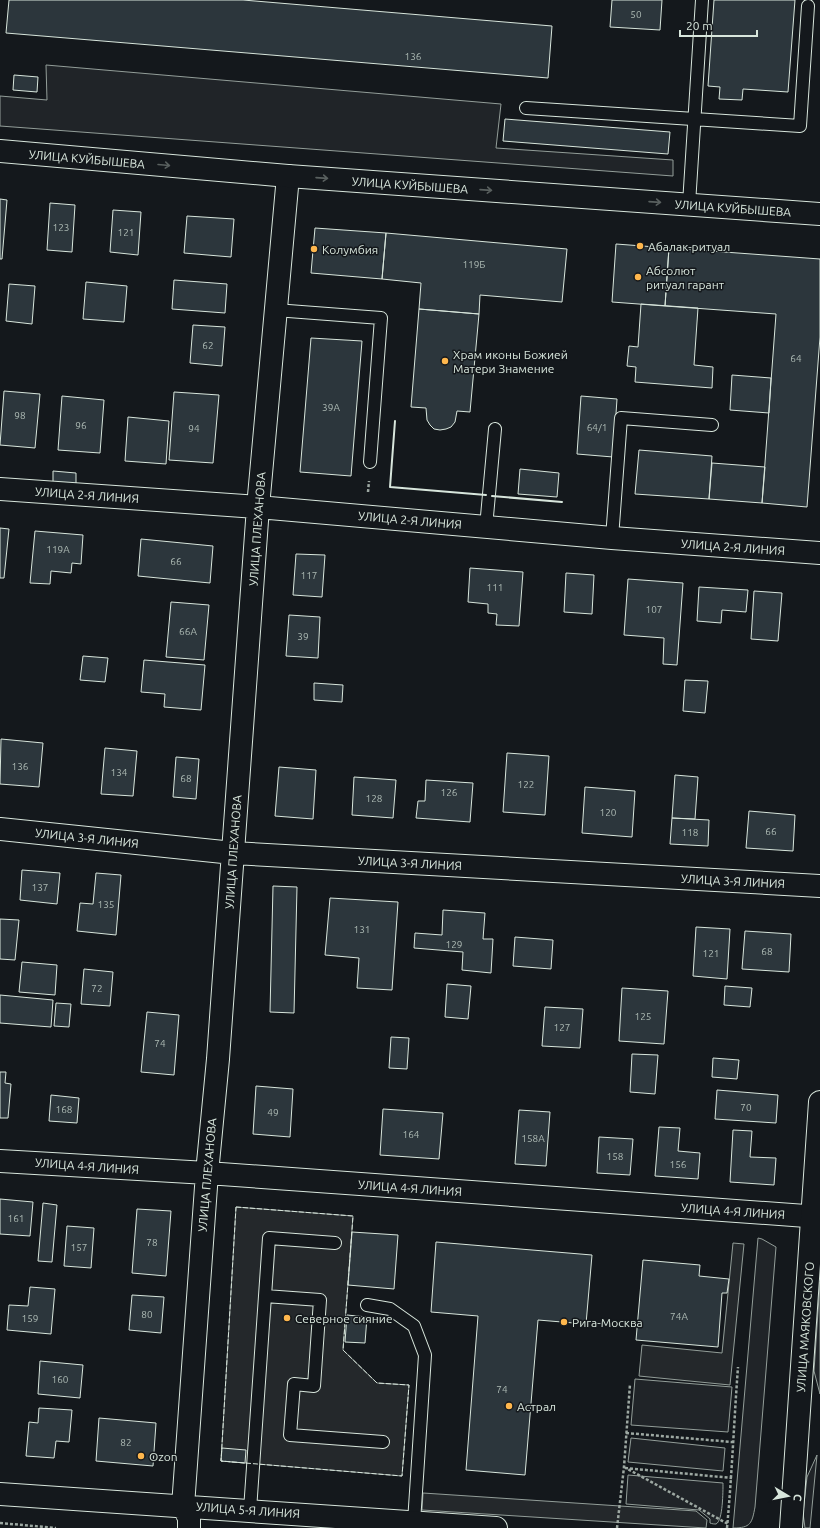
<svg xmlns="http://www.w3.org/2000/svg" width="820" height="1528" font-family="Ubuntu,sans-serif">
<style>
.green{fill:#202428;stroke:#939e99}
.parking{fill:#24282b;stroke:#939e99}
.building{fill:#2c363c;stroke:#d8e6dc}
.lines{fill:none;stroke-linecap:round;stroke-linejoin:round}
.service-casing{stroke:#d8e6dc;stroke-width:14}
.minor-casing{stroke:#d8e6dc;stroke-width:24}
.secondary-casing{stroke:#d8e6dc;stroke-width:24}
.path{stroke:#9da8a2;stroke-width:2.5;stroke-dasharray:3 2;stroke-linecap:butt}
.service{stroke:#14181c;stroke-width:12}
.minor{stroke:#14181c;stroke-width:22}
.secondary{stroke:#14181c;stroke-width:22}
.fence{stroke:#d8e6dc;stroke-width:1;stroke-dasharray:5 2;stroke-linecap:butt}
.wall{stroke:#d8e6dc;stroke-width:2}
.oneway{stroke:#59605f}
.poi-dot{fill:#ffb74d;stroke:#14181c;stroke-width:1.5}
.labels{text-anchor:middle;dominant-baseline:central;stroke-width:3;stroke-linejoin:round;paint-order:stroke}
.number-label{font-size:10px;fill:#adbab4}
.street-label{font-size:12px;fill:#d8e6dc;stroke:#14181c}
.poi-label{font-size:12px;fill:#d8e6dc;stroke:#14181c;text-anchor:start}
</style>
<rect width="100%" height="100%" fill="#14181c"/>
<path class="green" d="M 46,65 L 501,104 L 496,148 L 673,160 L 673,176 L 0,126 L 0,96 L 47,100 Z
M 758,1238 L 762,1239 L 776,1247 L 755,1507 C 752,1523 751,1528 733,1528 Z
M 820,1282 L 820,1394 L 814,1371 Z
M 635,1379 L 732,1387 L 728,1432 L 631,1425 Z
M 631,1438 L 725,1448 L 723,1471 L 628,1462 Z
M 817,1455 L 810,1528 L 805,1528 L 803,1513 L 807,1477 Z
M 628,1475 L 723,1483 C 723,1491 723,1521 716,1524 C 715,1524 712,1524 710,1523 L 710,1519 L 699,1510 L 626,1504 Z"/>
<path class="parking" d="M 236,1207 L 353,1216 L 343,1350 L 377,1383 L 409,1385 L 402,1476 L 221,1461 Z
M 733,1243 L 744,1244 L 730,1385 L 639,1376 L 642,1345 L 722,1353 Z
M 423,1493 L 696,1511 L 707,1520 L 706,1528 L 422,1510 Z"/>
<path class="building" d="M 9,0 L 243,0 L 552,26 L 548,78 L 6,33 Z
M 612,0 L 662,0 L 660,30 L 610,27 Z
M 714,0 L 795,0 L 788,92 L 743,89 L 742,100 L 719,99 L 720,87 L 708,86 Z
M 14,75 L 38,77 L 37,92 L 13,90 Z
M 505,119 L 670,132 L 668,154 L 503,141 Z
M 0,199 L 7,200 L 2,259 L 0,259 Z
M 50,203 L 75,205 L 72,252 L 47,250 Z
M 113,210 L 141,212 L 138,255 L 110,252 Z
M 187,216 L 234,219 L 231,257 L 184,253 Z
M 315,228 L 386,233 L 382,279 L 311,273 Z
M 386,233 L 567,249 L 562,302 L 480,295 L 479,314 L 419,309 L 421,283 L 382,279 Z
M 616,244 L 669,248 L 665,306 L 612,302 Z
M 669,248 L 820,259 L 820,337 L 807,507 L 762,503 L 776,314 L 665,306 Z
M 174,280 L 227,284 L 225,313 L 172,309 Z
M 86,282 L 127,286 L 124,322 L 83,319 Z
M 9,284 L 35,286 L 32,324 L 6,321 Z
M 641,304 L 698,308 L 694,365 L 713,367 L 712,388 L 635,382 L 636,367 L 627,366 L 629,346 L 638,347 Z
M 419,309 L 479,314 L 470,412 L 457,411 L 455,422 L 451,427 L 446,429 L 440,430 L 434,429 L 430,425 L 427,420 L 426,408 L 411,407 Z
M 193,325 L 225,327 L 222,366 L 190,363 Z
M 311,338 L 362,341 L 351,476 L 300,472 Z
M 732,375 L 771,378 L 769,413 L 730,410 Z
M 4,391 L 40,394 L 35,448 L 0,445 Z
M 174,392 L 219,395 L 213,463 L 169,460 Z
M 62,396 L 104,400 L 100,453 L 58,450 Z
M 581,396 L 617,399 L 613,457 L 577,454 Z
M 128,417 L 169,421 L 166,464 L 125,461 Z
M 639,450 L 712,456 L 709,499 L 635,494 Z
M 712,463 L 765,467 L 762,503 L 709,499 Z
M 520,469 L 559,473 L 557,497 L 518,494 Z
M 53,471 L 76,473 L 76,484 L 53,483 Z
M 0,528 L 9,529 L 4,578 L 0,578 Z
M 35,531 L 83,535 L 81,564 L 72,563 L 71,573 L 51,571 L 50,584 L 30,583 Z
M 141,539 L 213,546 L 210,583 L 138,576 Z
M 296,554 L 325,555 L 322,597 L 293,595 Z
M 470,568 L 523,572 L 519,626 L 496,625 L 497,614 L 488,613 L 488,604 L 468,602 Z
M 566,573 L 594,575 L 592,614 L 564,612 Z
M 628,579 L 683,583 L 677,665 L 663,664 L 664,638 L 624,635 Z
M 699,587 L 748,590 L 746,612 L 722,610 L 721,623 L 697,621 Z
M 754,591 L 782,593 L 778,641 L 751,639 Z
M 171,602 L 209,605 L 204,660 L 166,657 Z
M 289,615 L 320,617 L 318,658 L 286,656 Z
M 83,656 L 108,658 L 105,682 L 80,680 Z
M 144,660 L 205,665 L 201,710 L 164,707 L 165,694 L 141,692 Z
M 685,680 L 708,681 L 705,713 L 683,711 Z
M 314,683 L 343,685 L 342,702 L 314,700 Z
M 1,739 L 43,743 L 39,787 L 0,784 Z
M 105,748 L 137,751 L 133,796 L 101,794 Z
M 507,753 L 549,756 L 545,815 L 503,812 Z
M 176,757 L 199,759 L 196,799 L 173,797 Z
M 279,767 L 316,770 L 313,819 L 275,816 Z
M 675,775 L 698,777 L 695,819 L 672,818 Z
M 354,777 L 396,780 L 393,818 L 352,815 Z
M 426,780 L 473,783 L 470,822 L 416,818 L 418,801 L 425,801 Z
M 585,787 L 635,791 L 632,837 L 582,833 Z
M 749,811 L 795,815 L 793,851 L 746,848 Z
M 672,818 L 709,820 L 708,846 L 670,844 Z
M 22,870 L 60,873 L 57,904 L 20,900 Z
M 96,873 L 121,875 L 116,935 L 77,931 L 80,903 L 93,904 Z
M 273,886 L 297,887 L 294,1013 L 270,1012 Z
M 330,898 L 398,902 L 392,990 L 357,988 L 359,958 L 325,955 Z
M 443,910 L 485,913 L 483,939 L 493,939 L 491,973 L 462,970 L 463,952 L 414,948 L 415,933 L 442,935 Z
M 0,919 L 19,920 L 15,960 L 0,959 Z
M 696,927 L 730,929 L 727,979 L 693,976 Z
M 745,931 L 791,934 L 789,972 L 742,969 Z
M 515,937 L 553,940 L 551,969 L 513,966 Z
M 22,962 L 57,965 L 55,995 L 19,992 Z
M 84,969 L 113,972 L 110,1006 L 81,1004 Z
M 447,984 L 471,986 L 468,1019 L 445,1017 Z
M 725,986 L 752,988 L 750,1007 L 724,1005 Z
M 622,988 L 668,991 L 664,1044 L 619,1041 Z
M 0,995 L 53,1000 L 51,1027 L 0,1023 Z
M 56,1003 L 71,1004 L 69,1027 L 54,1026 Z
M 545,1007 L 583,1009 L 580,1048 L 542,1046 Z
M 147,1012 L 179,1015 L 174,1075 L 141,1072 Z
M 391,1037 L 409,1038 L 407,1069 L 389,1068 Z
M 632,1054 L 658,1055 L 655,1094 L 630,1092 Z
M 713,1058 L 739,1060 L 737,1079 L 712,1077 Z
M 0,1072 L 6,1072 L 5,1083 L 11,1084 L 8,1118 L 0,1118 Z
M 256,1086 L 293,1089 L 290,1137 L 253,1134 Z
M 717,1090 L 778,1095 L 776,1123 L 715,1119 Z
M 51,1095 L 79,1098 L 77,1123 L 49,1121 Z
M 383,1109 L 443,1113 L 439,1159 L 380,1155 Z
M 519,1110 L 550,1112 L 546,1166 L 515,1164 Z
M 659,1127 L 680,1128 L 678,1151 L 700,1153 L 698,1179 L 655,1176 Z
M 733,1130 L 752,1131 L 750,1157 L 776,1158 L 774,1185 L 730,1182 Z
M 599,1137 L 633,1139 L 630,1175 L 597,1173 Z
M 0,1199 L 33,1202 L 30,1236 L 0,1234 Z
M 43,1203 L 57,1205 L 52,1262 L 38,1261 Z
M 137,1209 L 171,1211 L 166,1276 L 132,1273 Z
M 67,1226 L 94,1228 L 91,1268 L 64,1266 Z
M 352,1232 L 398,1235 L 394,1289 L 348,1285 Z
M 436,1242 L 592,1255 L 586,1324 L 538,1320 L 525,1475 L 466,1470 L 478,1316 L 431,1312 Z
M 643,1260 L 700,1265 L 699,1276 L 729,1279 L 727,1293 L 722,1293 L 718,1347 L 636,1340 Z
M 30,1287 L 55,1289 L 51,1334 L 7,1330 L 9,1305 L 28,1306 Z
M 132,1295 L 164,1297 L 161,1333 L 129,1330 Z
M 347,1315 L 367,1317 L 365,1343 L 345,1342 Z
M 40,1361 L 83,1365 L 80,1398 L 38,1394 Z
M 39,1408 L 72,1410 L 69,1442 L 56,1441 L 54,1458 L 26,1456 L 29,1422 L 38,1423 Z
M 99,1418 L 156,1423 L 153,1466 L 96,1461 Z
M 222,1448 L 246,1450 L 245,1463 L 221,1461 Z"/>
<g class="lines">
<defs>
<path id="service" d="M 526,108 L 800,126 L 808,6
M 689,204 L 702,0
M 275,310 L 381,318 L 370,462
M 486,527 L 495,429
M 612,538 L 621,418 L 712,425
M 265,1296 L 269,1238 L 335,1243
M 367,1305 L 390,1309 L 414,1326 L 425,1355 L 414,1522
M 250,1510 L 265,1296 L 320,1300 L 314,1386 L 294,1384 L 290,1435 L 383,1442"/>
<path id="minor" d="M 0,489 L 258,507 L 612,538 L 820,553
M 0,829 L 233,853 L 820,886
M 0,1161 L 207,1173 L 820,1217
M 0,1494 L 496,1528
M 189,1528 L 189,1518 L 183,1506 L 207,1173 L 218,1059 L 258,507 L 288,176"/>
<path id="secondary" d="M 0,151 L 288,176 L 820,214
M 791,1528 L 820,1102"/>
</defs>
<use href="#service" class="service-casing"/>
<use href="#minor" class="minor-casing"/>
<use href="#secondary" class="secondary-casing"/>
<path class="path" d="M 368,492 L 369,481
M 626,1433 L 732,1442
M 624,1467 L 728,1524
M 625,1468 L 732,1478
M 0,1523 L 56,1528
M 617,1528 L 624,1467 L 630,1384
M 727,1528 C 732,1474 734,1421 738,1367"/>
<use href="#service" class="service"/>
<use href="#minor" class="minor"/>
<use href="#secondary" class="secondary"/>
<path class="fence" d="M 236,1207 L 353,1216 L 343,1350 L 377,1383 L 409,1385 L 402,1476 L 221,1461 Z"/>
<path class="wall" d="M 395,421 L 390,487 L 486,495
M 492,496 L 562,502"/>
</g>
<defs><path id="oneway-shaft" d="M-6 0H5M1.5-3L5.5 0L1.5 3" fill="none" stroke-width="1.6" stroke-linecap="round" stroke-linejoin="round"/></defs>
<g class="oneway">
<use href="#oneway-shaft" transform="translate(164 165) rotate(5)"/>
<use href="#oneway-shaft" transform="translate(322 178) rotate(4)"/>
<use href="#oneway-shaft" transform="translate(486 190) rotate(4)"/>
<use href="#oneway-shaft" transform="translate(655 202) rotate(4)"/>
</g>
<g class="poi-dot">
<circle cx="640" cy="246" r="4"/>
<circle cx="314" cy="249" r="4"/>
<circle cx="638" cy="277" r="4"/>
<circle cx="445" cy="361" r="4"/>
<circle cx="287" cy="1318" r="4"/>
<circle cx="564" cy="1322" r="4"/>
<circle cx="509" cy="1406" r="4"/>
<circle cx="141" cy="1456" r="4"/>
</g>
<g class="labels">
<g class="number-label">
<text x="636" y="14">50</text>
<text x="413" y="56">136</text>
<text x="61" y="227">123</text>
<text x="126" y="232">121</text>
<text x="474" y="264">119Б</text>
<text x="208" y="345">62</text>
<text x="796" y="358">64</text>
<text x="331" y="407">39А</text>
<text x="20" y="415">98</text>
<text x="81" y="425">96</text>
<text x="597" y="427">64/1</text>
<text x="194" y="428">94</text>
<text x="58" y="549">119А</text>
<text x="176" y="561">66</text>
<text x="309" y="575">117</text>
<text x="495" y="587">111</text>
<text x="654" y="609">107</text>
<text x="188" y="631">66А</text>
<text x="303" y="636">39</text>
<text x="20" y="766">136</text>
<text x="119" y="772">134</text>
<text x="186" y="778">68</text>
<text x="526" y="784">122</text>
<text x="449" y="792">126</text>
<text x="374" y="798">128</text>
<text x="608" y="812">120</text>
<text x="771" y="831">66</text>
<text x="690" y="832">118</text>
<text x="40" y="887">137</text>
<text x="106" y="904">135</text>
<text x="362" y="929">131</text>
<text x="454" y="944">129</text>
<text x="767" y="951">68</text>
<text x="711" y="953">121</text>
<text x="97" y="988">72</text>
<text x="643" y="1016">125</text>
<text x="562" y="1027">127</text>
<text x="160" y="1043">74</text>
<text x="746" y="1107">70</text>
<text x="64" y="1109">168</text>
<text x="273" y="1112">49</text>
<text x="411" y="1134">164</text>
<text x="533" y="1138">158А</text>
<text x="615" y="1156">158</text>
<text x="678" y="1164">156</text>
<text x="16" y="1218">161</text>
<text x="152" y="1242">78</text>
<text x="79" y="1247">157</text>
<text x="147" y="1314">80</text>
<text x="679" y="1316">74А</text>
<text x="30" y="1318">159</text>
<text x="60" y="1379">160</text>
<text x="502" y="1389">74</text>
<text x="126" y="1442">82</text>
</g>
<g class="street-label">
<text transform="translate(87 159) rotate(5)">УЛИЦА КУЙБЫШЕВА</text>
<text transform="translate(410 185) rotate(4)">УЛИЦА КУЙБЫШЕВА</text>
<text transform="translate(733 208) rotate(4)">УЛИЦА КУЙБЫШЕВА</text>
<text transform="translate(87 495) rotate(4)">УЛИЦА 2-Я ЛИНИЯ</text>
<text transform="translate(410 520) rotate(5)">УЛИЦА 2-Я ЛИНИЯ</text>
<text transform="translate(257 529) rotate(-86)">УЛИЦА ПЛЕХАНОВА</text>
<text transform="translate(733 547) rotate(4)">УЛИЦА 2-Я ЛИНИЯ</text>
<text transform="translate(87 838) rotate(6)">УЛИЦА 3-Я ЛИНИЯ</text>
<text transform="translate(233 852) rotate(-86)">УЛИЦА ПЛЕХАНОВА</text>
<text transform="translate(410 863) rotate(3)">УЛИЦА 3-Я ЛИНИЯ</text>
<text transform="translate(733 881) rotate(3)">УЛИЦА 3-Я ЛИНИЯ</text>
<text transform="translate(87 1166) rotate(4)">УЛИЦА 4-Я ЛИНИЯ</text>
<text transform="translate(207 1175) rotate(-85)">УЛИЦА ПЛЕХАНОВА</text>
<text transform="translate(410 1188) rotate(4)">УЛИЦА 4-Я ЛИНИЯ</text>
<text transform="translate(733 1211) rotate(4)">УЛИЦА 4-Я ЛИНИЯ</text>
<text transform="translate(805 1327) rotate(-86)">УЛИЦА МАЯКОВСКОГО</text>
<text transform="translate(248 1510) rotate(4)">УЛИЦА 5-Я ЛИНИЯ</text>
</g>
<g class="poi-label">
<text x="648" y="246">Абалак-ритуал</text>
<text x="322" y="249">Колумбия</text>
<text x="646" y="270">Абсолют<tspan x="646" dy="14">ритуал гарант</tspan></text>
<text x="453" y="354">Храм иконы Божией<tspan x="453" dy="14">Матери Знамение</tspan></text>
<text x="295" y="1318">Северное сияние</text>
<text x="572" y="1322">Рига-Москва</text>
<text x="517" y="1406">Астрал</text>
<text x="149" y="1456">Ozon</text>
</g>
</g>
<g transform="translate(788 1496) rotate(100)" stroke="#14181c" stroke-width="3" paint-order="stroke">
<path d="M0-3L7 15L0 10L-7 15Z" fill="#d8e6dc"/>
<text y="-6" font-size="11" font-weight="bold" text-anchor="middle" fill="#d8e6dc">С</text>
</g>
<path d="M680 30v6h77v-6" fill="none" stroke="#d8e6dc" stroke-width="2"/>
<text x="686" y="30" font-size="12" fill="#d8e6dc" stroke="#14181c" stroke-width="3" paint-order="stroke">20 m</text>
</svg>
